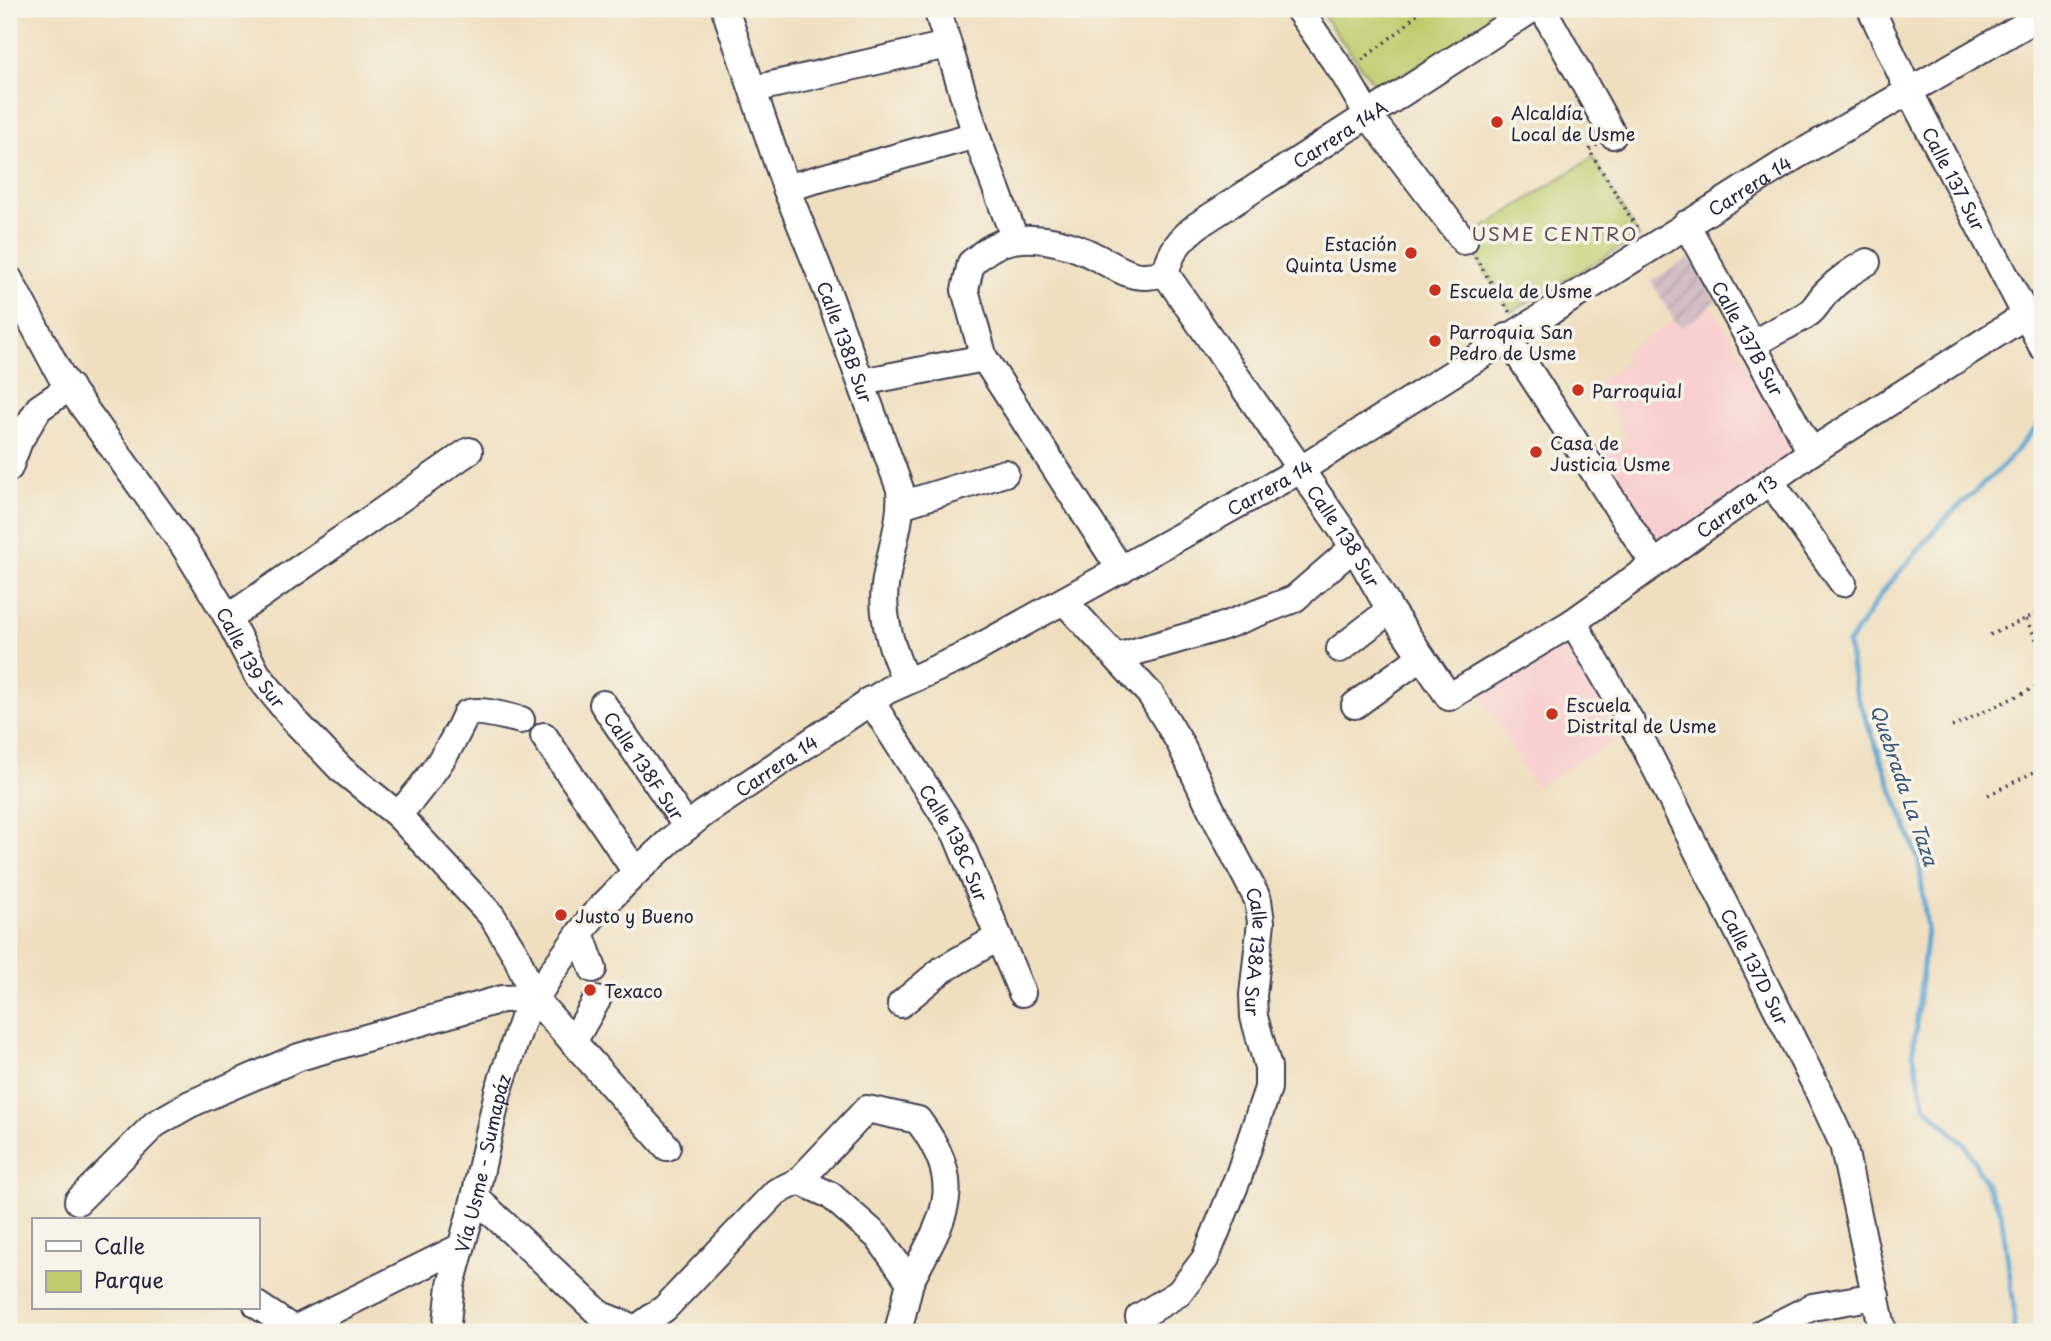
<svg xmlns="http://www.w3.org/2000/svg" width="2051" height="1341" font-family="'Playpen Sans',sans-serif">
<style>
.built{fill:#f7d0cf}
.industrial{fill:url(#industrial-furrows)}
.green{fill:#bfcc6d;stroke:#707754;stroke-width:2}
.lines{fill:none;stroke-linecap:round;stroke-linejoin:round}
.stream{stroke:#57a3d0;stroke-width:5}
.minor-casing{stroke:#413e4f;stroke-width:30}
.path{stroke:#413e4f;stroke-width:3.5;stroke-dasharray:2 5;stroke-linecap:butt}
.minor{stroke:#fff;stroke-width:26}
.poi-dot{fill:#c8321e;stroke:#f7f3e8;stroke-width:2.5}
.labels{text-anchor:middle;dominant-baseline:central;stroke-width:7;stroke-linejoin:round;paint-order:stroke}
.poi-label{font-size:18px;fill:#22223b;stroke:#f7f3e8;text-anchor:start}
.street-label{font-size:18px;fill:#22223b;stroke:#f7f3e8}
.neighbourhood-label{font-size:19px;letter-spacing:2px;fill:#634855;stroke:#f7f3e8}
.water-label{font-size:19px;font-style:italic;fill:#375677;stroke:#f7f3e8}
</style>
<defs>
<pattern id="industrial-furrows" width="10" height="10" patternUnits="userSpaceOnUse" patternTransform="scale(1.75)"><rect width="10" height="10" fill="#d2bec5"/><path d="M-1 1l2-2M0 10L10 0M9 11l2-2" fill="none" stroke="#b4a3aa"/></pattern>
</defs>
<rect width="100%" height="100%" fill="#f7f3e8"/>
<filter id="ink" filterUnits="userSpaceOnUse"><feTurbulence type="fractalNoise" baseFrequency=".0143" numOctaves="2"/><feDisplacementMap in="SourceGraphic" scale="14" xChannelSelector="R" yChannelSelector="G"/><feConvolveMatrix kernelMatrix="1 2 1 2 8 2 1 2 1" color-interpolation-filters="sRGB"/></filter>
<filter id="wash" filterUnits="userSpaceOnUse"><feTurbulence type="fractalNoise" baseFrequency=".00686" numOctaves="4" result="noise"/><feDisplacementMap in="SourceGraphic" scale="28" xChannelSelector="R" yChannelSelector="G"/><feGaussianBlur stdDeviation="1.57" result="paint"/><feColorMatrix in="noise" values="0 0 0 0 0 0 0 0 0 0 0 0 0 0 0 0 0 1.4 0 .05"/><feComposite in="paint" operator="in"/></filter>
<g filter="url(#wash)">
<rect width="100%" height="100%" fill="#efdfbf"/>
<path class="built" d="M 1712,305 L 1800,453 L 1654,546 L 1602,454 L 1627,437 L 1595,384 L 1626,362 L 1623,353 L 1674,320 L 1682,326 Z
M 1571,641 L 1625,736 L 1534,787 L 1479,692 Z"/>
<path class="industrial" d="M 1690,258 L 1716,302 L 1682,327 L 1674,320 L 1651,281 Z"/>
<path class="green" d="M 1318,9 L 1513,9 L 1378,89 Z
M 1593,157 L 1639,237 L 1511,312 L 1465,240 Z"/>
<g class="lines">
<path class="stream" d="M 2014,1332 L 2014,1306 L 2001,1212 L 1966,1146 L 1925,1106 L 1913,1052 L 1927,930 L 1919,861 L 1855,690 L 1848,644 L 1884,590 L 1945,519 L 2004,465 L 2042,421"/>
</g>
</g>
<g filter="url(#ink)">
<g class="lines">
<defs>
<g id="minor">
<path id="s1" d="M 725,9 L 786,188 L 828,293 L 900,489 C 903,522 889,553 885,586 C 881,617 893,653 906,681"/>
<path d="M 937,9 L 976,135 L 1015,239"/>
<path d="M 1298,9 L 1344,74 L 1368,115 L 1464,241"/>
<path d="M 1543,9 L 1613,135"/>
<path id="s2" d="M 1871,9 L 1909,91 L 2042,346"/>
<path d="M 754,89 L 947,45"/>
<path d="M 786,188 L 976,135"/>
<path id="s3" d="M 1686,224 L 1811,452"/>
<path id="s4" d="M 1165,273 L 1354,547 L 1390,610 L 1449,697 L 1573,622 L 1811,452 L 2026,315"/>
<path id="s5" d="M 1165,273 C 1172,250 1178,241 1198,225 L 1532,9"/>
<path id="s6" d="M 9,279 L 61,376 L 184,546 L 228,618 L 257,674 L 294,720 L 341,769 L 398,815 L 492,916 L 516,955 L 534,998 L 667,1147"/>
<path d="M 1507,337 L 1654,564"/>
<path d="M 1752,347 C 1769,331 1791,326 1809,313 C 1817,307 1820,298 1827,292 C 1839,279 1852,271 1867,262"/>
<path d="M 862,382 L 984,358"/>
<path d="M 9,468 L 19,441 L 39,408 L 70,387"/>
<path d="M 1770,481 L 1843,583"/>
<path d="M 901,505 L 1005,473"/>
<path d="M 1121,570 L 984,358 L 965,290 L 971,263 C 978,258 985,251 993,247 C 1024,230 1069,242 1098,258 C 1126,272 1132,281 1165,273"/>
<path id="s7" d="M 1064,601 L 1151,695 L 1180,743 L 1212,811 L 1258,900 L 1261,922 L 1253,995 L 1254,1017 L 1268,1067 L 1268,1088 L 1239,1175 L 1205,1259 L 1179,1293 L 1139,1317"/>
<path d="M 228,618 L 469,451"/>
<path id="s8" d="M 1573,622 L 1643,743 L 1815,1084 L 1843,1144 L 1883,1332"/>
<path d="M 1340,649 L 1390,610"/>
<path d="M 1117,657 L 1221,627 L 1294,599 L 1354,547"/>
<path id="s9" d="M 870,700 L 956,834 L 1022,993"/>
<path id="s10" d="M 603,704 L 687,827"/>
<path d="M 1355,705 L 1421,657"/>
<path d="M 544,736 L 636,872"/>
<path d="M 398,815 C 426,784 450,752 466,714 C 478,708 507,717 521,720"/>
<path d="M 580,933 L 593,969"/>
<path d="M 901,1004 L 942,970 L 999,937"/>
<path d="M 573,1042 L 597,1000"/>
<path d="M 799,1181 L 867,1109 L 918,1120 C 968,1188 944,1216 910,1282"/>
<path d="M 475,1197 L 601,1315 L 636,1329 L 640,1332"/>
<path d="M 78,1201 L 155,1124 L 190,1104 L 299,1057 L 502,999 L 534,998"/>
<path d="M 257,1305 L 293,1329"/>
<path d="M 636,1329 L 665,1308 L 776,1192 L 799,1181 L 830,1195 L 878,1237 L 910,1282 L 898,1332"/>
<path d="M 289,1332 L 461,1247"/>
<path id="s11" d="M 446,1332 L 451,1285 L 475,1197 L 498,1092 L 522,1021 L 552,972 L 592,917 L 636,872 L 673,838 L 703,814 L 888,690 L 960,658 L 1300,470 L 1794,157 L 2042,15"/>
<path d="M 1763,1332 L 1812,1307 L 1876,1296"/>
</g>
</defs>
<use href="#minor" class="minor-casing"/>
<path class="path" d="M 1362,60 L 1403,28 L 1421,9
M 1597,145 L 1589,150 L 1639,231
M 1475,257 L 1510,313
M 2026,619 L 2042,651
M 1990,635 L 2042,611
M 1952,727 L 2042,684
M 1988,795 L 2042,768"/>
<use href="#minor" class="minor"/>
</g>
</g>
<g class="poi-dot">
<circle cx="1497" cy="122" r="7"/>
<circle cx="1411" cy="253" r="7"/>
<circle cx="1435" cy="290" r="7"/>
<circle cx="1435" cy="341" r="7"/>
<circle cx="1578" cy="390" r="7"/>
<circle cx="1536" cy="452" r="7"/>
<circle cx="1552" cy="714" r="7"/>
<circle cx="561" cy="915" r="7"/>
<circle cx="590" cy="990" r="7"/>
</g>
<g class="labels">
<g class="poi-label">
<text x="1511" y="112">Alcaldía<tspan x="1511" dy="21">Local de Usme</tspan></text>
<text x="1397" y="243" text-anchor="end">Estación<tspan x="1397" dy="21">Quinta Usme</tspan></text>
<text x="1449" y="290">Escuela de Usme</text>
<text x="1449" y="331">Parroquia San<tspan x="1449" dy="21">Pedro de Usme</tspan></text>
<text x="1592" y="390">Parroquial</text>
<text x="1550" y="442">Casa de<tspan x="1550" dy="21">Justicia Usme</tspan></text>
<text x="1566" y="704">Escuela<tspan x="1566" dy="21">Distrital de Usme</tspan></text>
<text x="575" y="915">Justo y Bueno</text>
<text x="604" y="990">Texaco</text>
</g>
<g class="street-label">
<text stroke="none"><textPath href="#s5" startOffset="228">Carrera 14A</textPath></text>
<text stroke="none"><textPath href="#s2" startOffset="189">Calle 137 Sur</textPath></text>
<text stroke="none"><textPath href="#s11" startOffset="1820">Carrera 14</textPath></text>
<text stroke="none"><textPath href="#s3" startOffset="130">Calle 137B Sur</textPath></text>
<text stroke="none"><textPath href="#s1" startOffset="354">Calle 138B Sur</textPath></text>
<text stroke="none"><textPath href="#s11" startOffset="1253">Carrera 14</textPath></text>
<text stroke="none"><textPath href="#s4" startOffset="856">Carrera 13</textPath></text>
<text stroke="none"><textPath href="#s4" startOffset="318">Calle 138 Sur</textPath></text>
<text stroke="none"><textPath href="#s6" startOffset="450">Calle 139 Sur</textPath></text>
<text stroke="none"><textPath href="#s10" startOffset="74">Calle 138F Sur</textPath></text>
<text stroke="none"><textPath href="#s11" startOffset="686">Carrera 14</textPath></text>
<text stroke="none"><textPath href="#s9" startOffset="166">Calle 138C Sur</textPath></text>
<text stroke="none"><textPath href="#s7" startOffset="411">Calle 138A Sur</textPath></text>
<text stroke="none"><textPath href="#s8" startOffset="390">Calle 137D Sur</textPath></text>
<text stroke="none"><textPath href="#s11" startOffset="173">Vía Usme - Sumapáz</textPath></text>
</g>
<g class="neighbourhood-label">
<text x="1555" y="233">USME CENTRO</text>
</g>
<g class="water-label">
<text transform="translate(1905 785) rotate(71)">Quebrada La Taza</text>
</g>
</g>
<rect width="2051" height="1341" fill="none" stroke="#f7f3e8" stroke-width="35"/>
<rect x="32" y="1218" width="228" height="91" fill="#f7f3e8" stroke="#a29fa3" stroke-width="2"/>
<rect x="46" y="1241" width="35" height="10" fill="#ffffff" stroke="#a29fa3" stroke-width="2"/>
<text x="94" y="1254" font-size="21" fill="#22223b">Calle</text>
<rect x="46" y="1271" width="35" height="21" fill="#bfcc6d" stroke="#a29fa3" stroke-width="2"/>
<text x="94" y="1288" font-size="21" fill="#22223b">Parque</text>
</svg>
